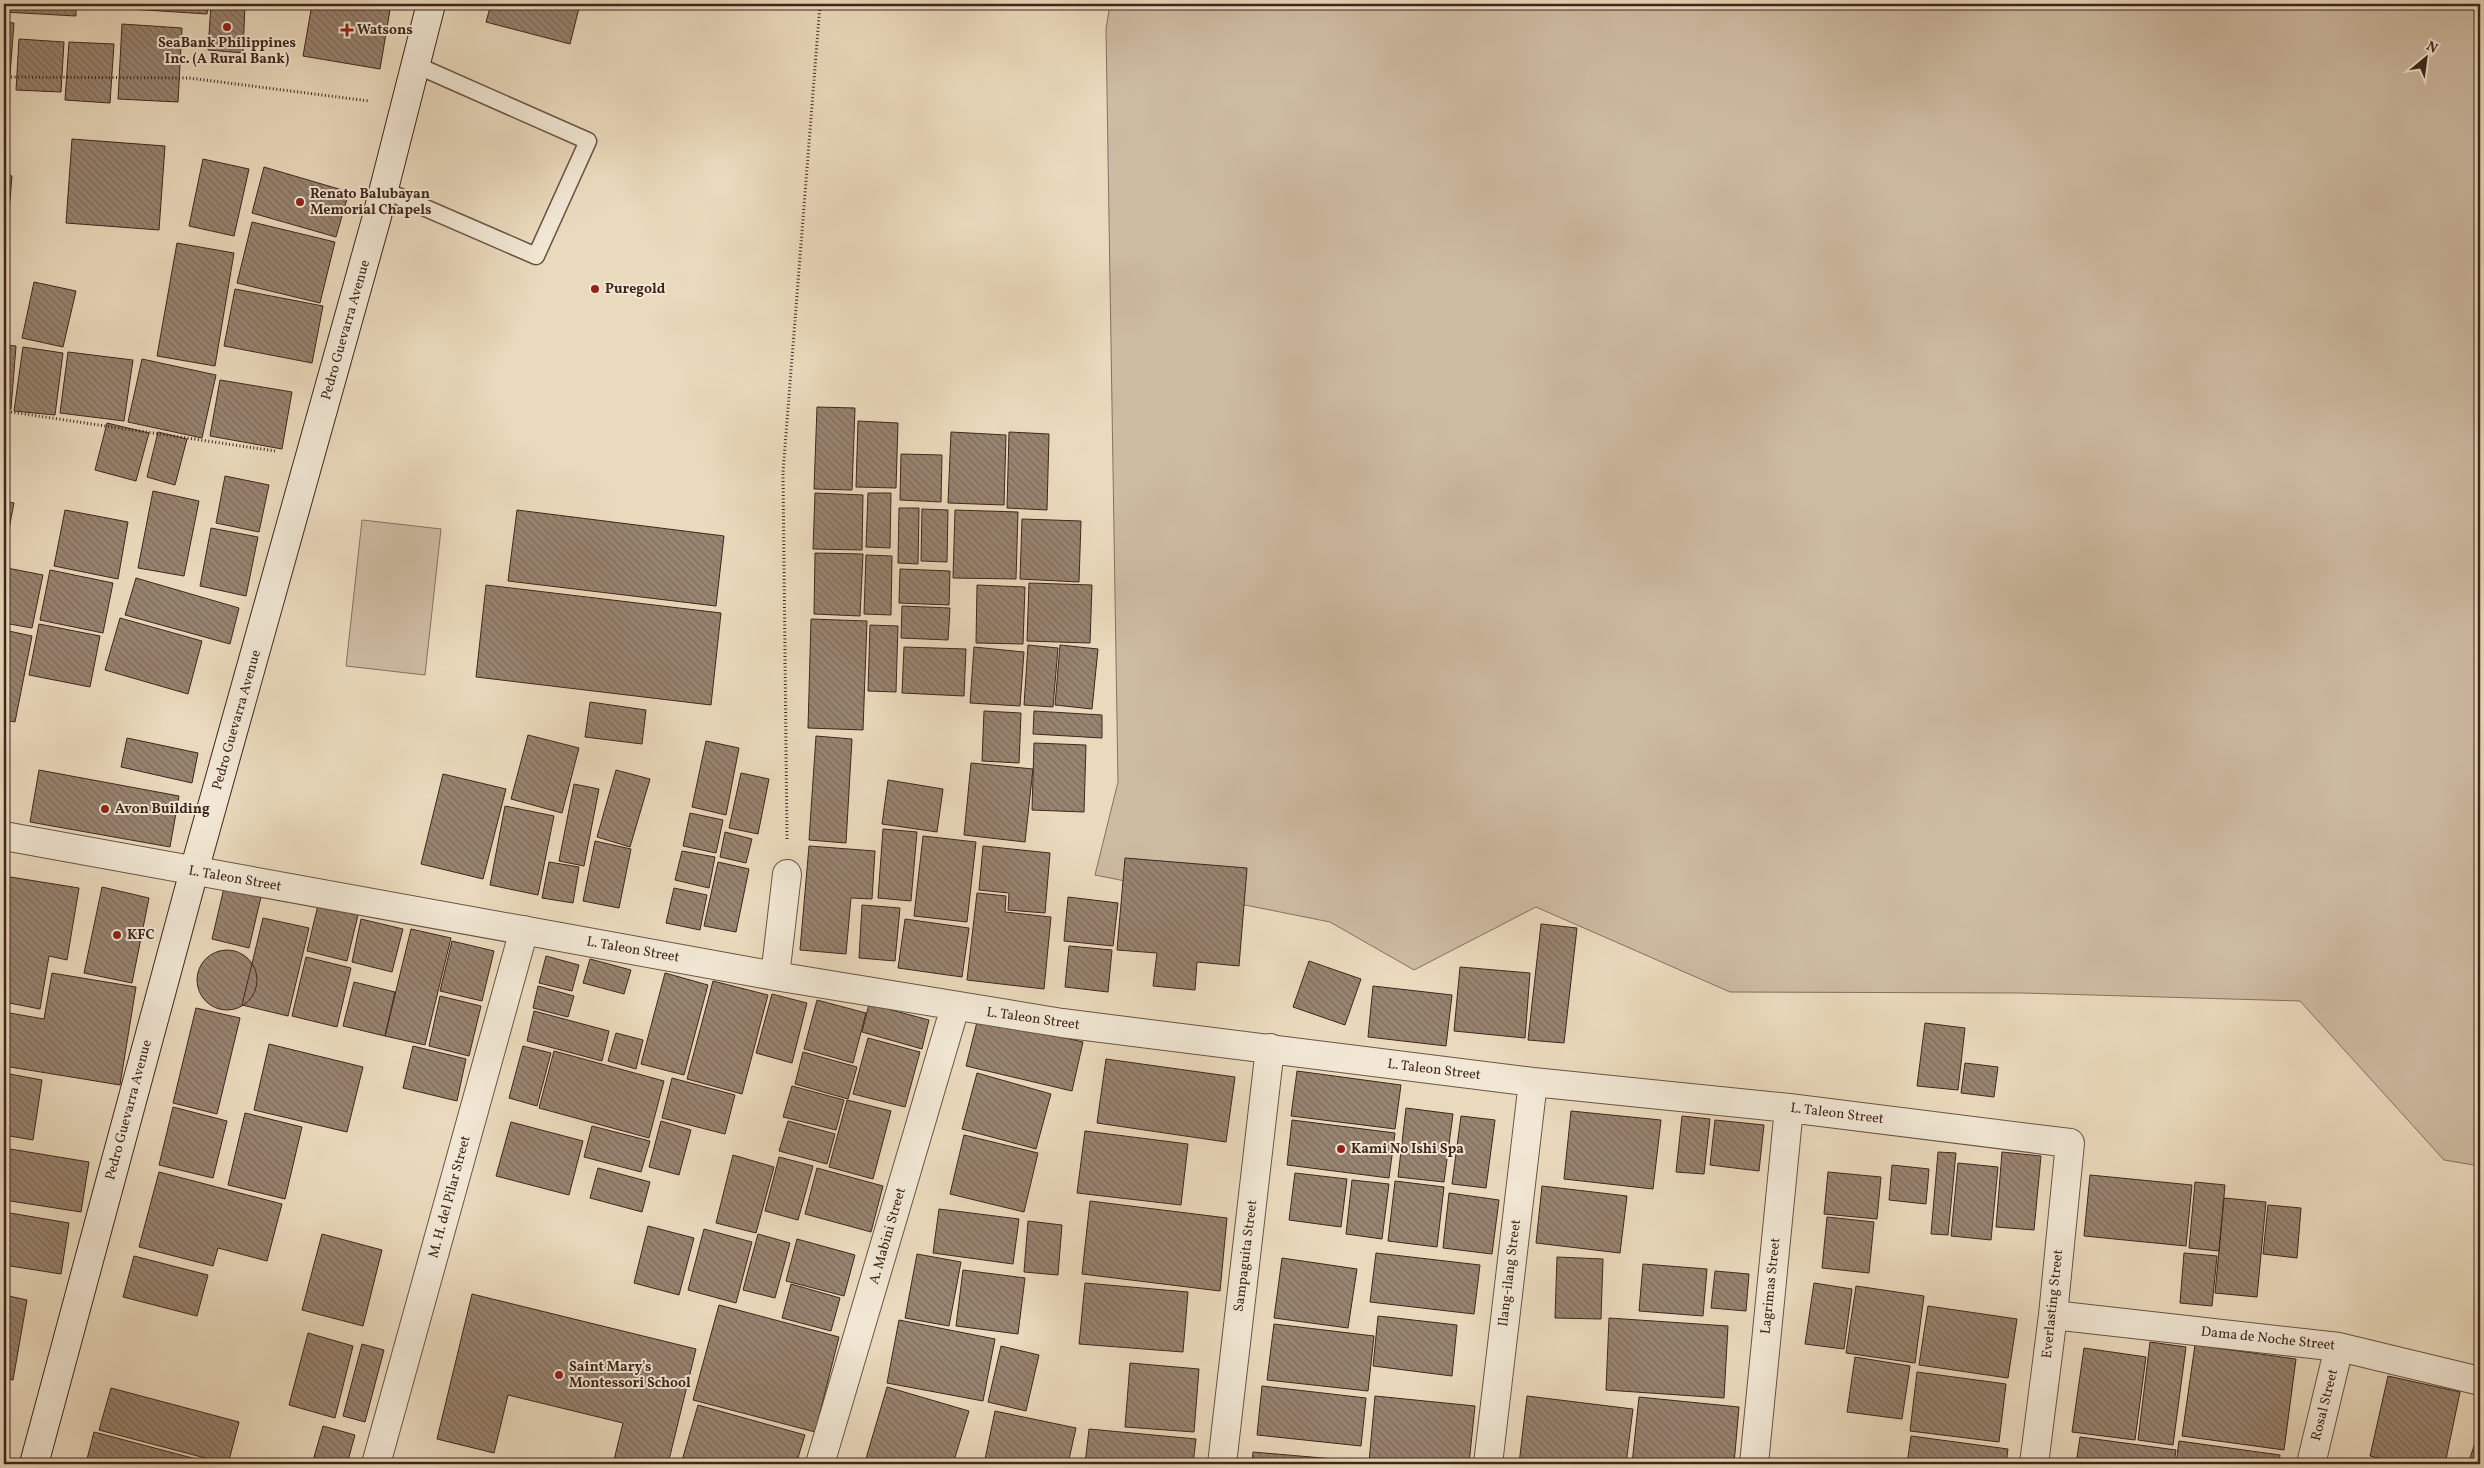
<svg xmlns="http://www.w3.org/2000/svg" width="2484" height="1468" font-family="Vollkorn,serif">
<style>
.grass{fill:#cdbba2;stroke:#86705f}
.building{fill:url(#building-back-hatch);stroke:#3f261c}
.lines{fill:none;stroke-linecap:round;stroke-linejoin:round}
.lane-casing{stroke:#6a5344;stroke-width:19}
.street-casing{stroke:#6a5344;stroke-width:30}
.secondary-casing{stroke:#3f261c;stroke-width:30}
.path{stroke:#3f261c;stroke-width:3;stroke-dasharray:1 2.5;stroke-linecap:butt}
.lane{stroke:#f1e7d4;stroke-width:16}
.street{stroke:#f1e7d4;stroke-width:28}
.secondary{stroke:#f1e7d4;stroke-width:28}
.poi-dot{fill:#8f2418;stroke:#f1e7d4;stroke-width:2}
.labels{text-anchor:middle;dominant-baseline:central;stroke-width:4;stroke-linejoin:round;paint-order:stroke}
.poi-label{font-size:14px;font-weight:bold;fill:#3f261c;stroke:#f1e7d4;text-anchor:start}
.street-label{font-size:14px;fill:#3f261c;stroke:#f1e7d4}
</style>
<defs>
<pattern id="building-back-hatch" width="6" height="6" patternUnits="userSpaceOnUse" patternTransform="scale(1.25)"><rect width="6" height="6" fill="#988470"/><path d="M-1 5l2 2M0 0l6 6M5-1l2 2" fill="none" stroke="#7d6c5b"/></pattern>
</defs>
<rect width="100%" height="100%" fill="#eadabd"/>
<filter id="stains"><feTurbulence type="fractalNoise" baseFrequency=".004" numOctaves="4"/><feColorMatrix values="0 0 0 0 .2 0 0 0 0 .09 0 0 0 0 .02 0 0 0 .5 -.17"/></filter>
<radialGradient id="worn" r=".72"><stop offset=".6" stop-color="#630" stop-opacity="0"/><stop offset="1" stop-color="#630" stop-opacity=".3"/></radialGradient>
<path class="grass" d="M 1110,4 L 2480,4 L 2480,1166 L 2444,1160 L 2300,1001 L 2022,993 L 1730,992 L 1536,907 L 1414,970 L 1330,922 L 1095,875 L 1118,782 L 1106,29 Z
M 362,520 L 441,529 L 425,675 L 346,666 Z"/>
<path class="building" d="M 4,4 L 76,4 L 76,16 L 4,12 Z
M 84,4 L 208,4 L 207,14 L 84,6 Z
M 211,4 L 245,4 L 243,53 L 208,50 Z
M 312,4 L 391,4 L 380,69 L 303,56 Z
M 491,4 L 580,4 L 570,44 L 486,22 Z
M 4,22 L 14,23 L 9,88 L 4,87 Z
M 122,24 L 182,28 L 178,102 L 118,99 Z
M 19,39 L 64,42 L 61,92 L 16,90 Z
M 69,42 L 114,44 L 110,103 L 65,100 Z
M 72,139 L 165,146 L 159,230 L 66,223 Z
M 203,159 L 249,169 L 234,236 L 189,226 Z
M 264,167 L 349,192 L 336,237 L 252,213 Z
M 4,175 L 12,176 L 8,224 L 4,224 Z
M 252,222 L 335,242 L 320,303 L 237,283 Z
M 177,243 L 234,253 L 215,366 L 157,356 Z
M 34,282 L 76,291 L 63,347 L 22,338 Z
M 235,289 L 323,306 L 312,363 L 224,346 Z
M 4,345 L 16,346 L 11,409 L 4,408 Z
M 23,347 L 63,353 L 55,415 L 14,411 Z
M 68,352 L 133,360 L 124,421 L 60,413 Z
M 142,359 L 216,375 L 202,438 L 128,422 Z
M 220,380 L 292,392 L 282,449 L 210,436 Z
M 817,407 L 855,408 L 852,490 L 814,489 Z
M 858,421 L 898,423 L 896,488 L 856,487 Z
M 107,423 L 149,433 L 136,481 L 95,470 Z
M 158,432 L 187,439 L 175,485 L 147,477 Z
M 951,432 L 1006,435 L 1004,505 L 948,503 Z
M 1009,432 L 1049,434 L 1047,510 L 1007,508 Z
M 901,454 L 942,455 L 941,502 L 900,500 Z
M 225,476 L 269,485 L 259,532 L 216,523 Z
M 153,491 L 199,501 L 184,576 L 138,568 Z
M 815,493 L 863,495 L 862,550 L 813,549 Z
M 868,493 L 891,493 L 890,548 L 866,547 Z
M 4,501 L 14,503 L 4,555 Z
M 899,508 L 919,508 L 918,564 L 898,563 Z
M 922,509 L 948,510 L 947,562 L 921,561 Z
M 65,510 L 128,522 L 118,579 L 54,566 Z
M 517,510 L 724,536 L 716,606 L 508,581 Z
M 955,510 L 1018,512 L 1016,579 L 953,578 Z
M 1022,519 L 1081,521 L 1079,582 L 1020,579 Z
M 211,528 L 258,537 L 246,596 L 200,586 Z
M 815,553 L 863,554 L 860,616 L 814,614 Z
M 866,555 L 892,556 L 891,615 L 864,614 Z
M 7,568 L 43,575 L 32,628 L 4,623 L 4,585 Z
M 900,569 L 950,571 L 949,605 L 899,603 Z
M 50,570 L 113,583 L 103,633 L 40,620 Z
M 136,578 L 239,608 L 230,644 L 125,615 Z
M 1029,583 L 1092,585 L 1090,643 L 1027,641 Z
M 486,585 L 721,613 L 711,705 L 476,677 Z
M 977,585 L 1025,587 L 1023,644 L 976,643 Z
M 902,606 L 950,608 L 948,640 L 901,638 Z
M 120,618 L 202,641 L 188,694 L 105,670 Z
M 811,619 L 867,621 L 863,730 L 808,728 Z
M 39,624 L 100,636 L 90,687 L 29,675 Z
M 870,625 L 898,626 L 896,692 L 868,691 Z
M 4,630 L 32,636 L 15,722 L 4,720 Z
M 1028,645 L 1058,648 L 1053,707 L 1024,705 Z
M 1060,645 L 1098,649 L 1092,709 L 1055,705 Z
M 904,647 L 966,649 L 964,696 L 902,693 Z
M 974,647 L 1024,652 L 1020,706 L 970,703 Z
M 590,702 L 646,710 L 642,744 L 585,737 Z
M 984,711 L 1021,713 L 1019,763 L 982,761 Z
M 1034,711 L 1102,715 L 1102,738 L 1033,734 Z
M 528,735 L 579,748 L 562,813 L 511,799 Z
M 816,736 L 852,739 L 846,843 L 809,840 Z
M 127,738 L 198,753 L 192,783 L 121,767 Z
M 706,741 L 739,748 L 726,815 L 692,807 Z
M 1034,743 L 1086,745 L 1084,812 L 1032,810 Z
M 971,763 L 1033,769 L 1025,842 L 964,835 Z
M 39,770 L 179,796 L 170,847 L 30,822 Z
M 616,770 L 650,779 L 630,847 L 597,837 Z
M 741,773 L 769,779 L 758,834 L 729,828 Z
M 443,774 L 506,789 L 483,879 L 421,864 Z
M 888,780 L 943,789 L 937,832 L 882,824 Z
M 574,784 L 599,789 L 584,866 L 559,861 Z
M 505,806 L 554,816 L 538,895 L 490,885 Z
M 690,813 L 723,820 L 716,853 L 683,846 Z
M 883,829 L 917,832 L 911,901 L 878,898 Z
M 725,832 L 752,839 L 746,863 L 720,857 Z
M 923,836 L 976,842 L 967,922 L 914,916 Z
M 595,841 L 631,849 L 619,908 L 583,901 Z
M 809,846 L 875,851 L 872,899 L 851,898 L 846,954 L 800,950 Z
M 983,846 L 1050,853 L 1045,913 L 1008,910 L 1009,893 L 979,890 Z
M 682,851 L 715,857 L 709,888 L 675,880 Z
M 1125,858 L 1247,868 L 1239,966 L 1197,962 L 1195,990 L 1153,986 L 1157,953 L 1117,950 Z
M 549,862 L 579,867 L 573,903 L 542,898 Z
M 718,862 L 749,869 L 736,932 L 704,926 Z
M 4,876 L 79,888 L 67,960 L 49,956 L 40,1009 L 4,1002 Z
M 102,887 L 149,898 L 132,983 L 84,973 Z
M 224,888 L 261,897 L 249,948 L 212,939 Z
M 674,888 L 707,895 L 700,930 L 666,923 Z
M 977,893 L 1006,896 L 1005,912 L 1051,917 L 1044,989 L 967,980 Z
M 1068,897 L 1118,903 L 1113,946 L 1064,941 Z
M 318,905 L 358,915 L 347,961 L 307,951 Z
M 862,905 L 900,908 L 895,961 L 859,958 Z
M 263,918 L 309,928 L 288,1016 L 242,1005 Z
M 361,919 L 403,929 L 392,972 L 352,962 Z
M 905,919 L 969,928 L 962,977 L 898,968 Z
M 1541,924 L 1577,928 L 1564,1043 L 1528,1040 Z
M 411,929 L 451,938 L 425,1045 L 385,1036 Z
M 452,941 L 494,951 L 482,1001 L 440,991 Z
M 1069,946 L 1112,950 L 1108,992 L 1065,987 Z
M197 980a30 30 0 1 1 60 0a30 30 0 1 1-60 0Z
M 546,956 L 579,965 L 572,991 L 539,983 Z
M 306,957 L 351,968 L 337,1027 L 292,1016 Z
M 590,959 L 631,970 L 624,994 L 583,983 Z
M 1309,961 L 1361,979 L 1345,1025 L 1293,1007 Z
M 1460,967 L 1530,973 L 1525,1038 L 1454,1031 Z
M 52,973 L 136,987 L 120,1085 L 4,1066 L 4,1012 L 44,1019 Z
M 665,973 L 708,985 L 684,1075 L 641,1064 Z
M 713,981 L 768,995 L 742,1094 L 687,1079 Z
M 354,982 L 395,992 L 385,1036 L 343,1026 Z
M 538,986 L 574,996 L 568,1017 L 533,1008 Z
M 1373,986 L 1452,995 L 1446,1046 L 1368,1037 Z
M 772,994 L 807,1003 L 792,1063 L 756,1053 Z
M 440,996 L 481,1006 L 469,1056 L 429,1046 Z
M 817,1000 L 866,1013 L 853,1063 L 804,1049 Z
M 869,1004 L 929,1020 L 922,1049 L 862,1032 Z
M 196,1008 L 240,1018 L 217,1114 L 173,1103 Z
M 534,1011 L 609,1031 L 602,1061 L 527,1041 Z
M 978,1018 L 1083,1042 L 1072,1091 L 966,1066 Z
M 1925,1023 L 1965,1028 L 1958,1090 L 1917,1086 Z
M 616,1033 L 643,1040 L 636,1069 L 608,1061 Z
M 868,1038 L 920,1052 L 905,1107 L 853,1094 Z
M 269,1044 L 363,1067 L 347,1132 L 254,1110 Z
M 413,1046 L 466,1059 L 457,1101 L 403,1088 Z
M 523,1046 L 551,1053 L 537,1106 L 509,1098 Z
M 554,1051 L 664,1081 L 649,1138 L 539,1108 Z
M 803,1052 L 857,1067 L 848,1099 L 795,1084 Z
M 1106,1059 L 1235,1077 L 1226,1142 L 1097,1123 Z
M 1965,1063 L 1998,1067 L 1994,1097 L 1961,1093 Z
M 1297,1071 L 1401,1085 L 1395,1129 L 1291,1116 Z
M 4,1073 L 42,1080 L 33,1140 L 4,1135 Z
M 977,1073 L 1051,1094 L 1036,1149 L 962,1129 Z
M 672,1078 L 735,1095 L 725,1134 L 662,1118 Z
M 792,1086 L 844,1100 L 836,1130 L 783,1117 Z
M 847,1100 L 891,1111 L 873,1179 L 829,1167 Z
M 173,1107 L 227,1121 L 213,1178 L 159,1165 Z
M 1406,1108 L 1453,1114 L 1444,1182 L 1398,1177 Z
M 1571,1111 L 1661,1120 L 1653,1189 L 1564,1179 Z
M 245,1113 L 302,1127 L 285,1199 L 228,1185 Z
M 1461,1116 L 1495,1120 L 1486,1188 L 1452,1184 Z
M 1682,1116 L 1710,1119 L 1704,1174 L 1676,1172 Z
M 1292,1120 L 1395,1133 L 1389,1178 L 1287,1165 Z
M 1715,1120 L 1764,1125 L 1759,1171 L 1710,1165 Z
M 661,1121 L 691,1130 L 679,1175 L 649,1167 Z
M 788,1121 L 835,1134 L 827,1164 L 779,1151 Z
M 511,1122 L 583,1141 L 569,1195 L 496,1176 Z
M 592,1126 L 650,1141 L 641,1172 L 584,1157 Z
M 1085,1131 L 1188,1144 L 1181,1205 L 1077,1193 Z
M 964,1135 L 1038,1153 L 1024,1212 L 950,1194 Z
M 4,1148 L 89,1162 L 81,1212 L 4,1200 Z
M 1938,1152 L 1956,1153 L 1948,1235 L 1931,1234 Z
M 2002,1152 L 2041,1156 L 2034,1230 L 1996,1227 Z
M 733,1155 L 774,1167 L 756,1233 L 716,1223 Z
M 779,1157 L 813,1166 L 798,1220 L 765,1211 Z
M 1958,1163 L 1998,1167 L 1991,1240 L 1951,1236 Z
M 1892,1165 L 1929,1169 L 1926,1204 L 1889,1200 Z
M 598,1168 L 650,1182 L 642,1212 L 590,1198 Z
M 817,1168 L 883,1186 L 871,1232 L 805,1214 Z
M 159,1172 L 282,1204 L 267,1261 L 218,1248 L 213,1266 L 139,1247 Z
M 1828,1172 L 1881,1177 L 1877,1219 L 1824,1214 Z
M 1295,1173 L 1347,1179 L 1341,1227 L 1289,1220 Z
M 2090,1175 L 2192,1185 L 2186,1246 L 2084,1236 Z
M 1352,1180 L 1389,1184 L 1382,1239 L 1346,1234 Z
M 1395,1181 L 1444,1187 L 1437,1247 L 1388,1241 Z
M 2195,1182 L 2225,1185 L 2219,1251 L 2189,1248 Z
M 1542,1186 L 1627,1196 L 1620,1253 L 1536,1243 Z
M 1449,1193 L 1499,1200 L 1492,1254 L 1443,1248 Z
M 2224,1198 L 2266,1202 L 2257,1297 L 2215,1293 Z
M 1090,1201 L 1227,1218 L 1220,1291 L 1082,1274 Z
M 2268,1205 L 2301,1208 L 2297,1258 L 2263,1254 Z
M 939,1209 L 1019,1219 L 1013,1264 L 933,1253 Z
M 4,1212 L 69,1223 L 61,1274 L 4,1265 Z
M 1827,1217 L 1874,1222 L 1869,1273 L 1822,1268 Z
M 1028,1221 L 1062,1225 L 1058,1275 L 1024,1272 Z
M 648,1226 L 694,1238 L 679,1295 L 634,1283 Z
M 704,1229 L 752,1242 L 736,1303 L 688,1290 Z
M 322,1234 L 382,1250 L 363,1326 L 302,1310 Z
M 758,1234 L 790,1243 L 775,1298 L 743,1290 Z
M 797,1239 L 855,1255 L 844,1296 L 786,1281 Z
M 1376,1253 L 1480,1265 L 1474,1314 L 1370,1302 Z
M 2184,1253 L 2217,1256 L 2212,1306 L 2180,1303 Z
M 917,1254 L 961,1262 L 949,1326 L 905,1318 Z
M 134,1256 L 208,1275 L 197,1316 L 123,1297 Z
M 1557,1257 L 1603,1259 L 1601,1319 L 1555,1318 Z
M 1282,1258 L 1357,1269 L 1348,1328 L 1274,1318 Z
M 1643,1264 L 1707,1269 L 1703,1316 L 1639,1311 Z
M 963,1270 L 1025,1278 L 1018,1334 L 956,1326 Z
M 1715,1271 L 1749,1274 L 1746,1311 L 1711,1308 Z
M 1085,1283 L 1188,1292 L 1183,1352 L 1079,1344 Z
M 1814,1283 L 1852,1289 L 1844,1349 L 1805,1344 Z
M 791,1284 L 840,1298 L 831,1331 L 782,1318 Z
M 1856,1286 L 1924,1296 L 1915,1363 L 1846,1353 Z
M 472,1294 L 696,1349 L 668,1464 L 613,1464 L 623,1423 L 508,1395 L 494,1453 L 437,1439 Z
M 4,1295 L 27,1300 L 13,1380 L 4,1378 Z
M 719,1305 L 839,1337 L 815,1432 L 693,1400 Z
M 1928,1306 L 2017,1319 L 2008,1378 L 1919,1365 Z
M 1378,1316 L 1457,1325 L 1452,1376 L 1373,1366 Z
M 1609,1318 L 1728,1326 L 1724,1398 L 1606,1390 Z
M 899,1320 L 995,1339 L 983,1401 L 887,1383 Z
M 1274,1324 L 1374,1336 L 1368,1391 L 1267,1380 Z
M 308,1333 L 353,1346 L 335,1418 L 289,1405 Z
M 2150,1342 L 2186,1347 L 2173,1445 L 2138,1440 Z
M 362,1344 L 384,1350 L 365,1422 L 343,1416 Z
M 2195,1345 L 2296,1359 L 2284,1450 L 2182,1436 Z
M 1001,1346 L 1039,1355 L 1026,1411 L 988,1402 Z
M 2084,1348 L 2146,1357 L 2135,1440 L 2072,1432 Z
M 1855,1357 L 1910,1366 L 1902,1419 L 1847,1412 Z
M 1130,1363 L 1199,1369 L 1194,1432 L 1125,1427 Z
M 1917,1372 L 2006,1384 L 1999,1442 L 1910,1431 Z
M 2388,1376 L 2460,1392 L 2445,1464 L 2404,1464 L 2370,1456 Z
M 1262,1386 L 1366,1398 L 1361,1446 L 1257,1435 Z
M 887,1387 L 969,1411 L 953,1464 L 873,1464 L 865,1462 Z
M 111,1388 L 239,1422 L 228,1464 L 99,1430 Z
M 1375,1396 L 1475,1406 L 1469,1464 L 1391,1464 L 1369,1462 Z
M 1527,1396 L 1633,1409 L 1626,1464 L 1519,1464 Z
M 1639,1397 L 1739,1407 L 1734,1464 L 1632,1464 Z
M 698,1405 L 805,1435 L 796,1464 L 681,1464 Z
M 995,1411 L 1076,1428 L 1068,1464 L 984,1464 Z
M 323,1426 L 355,1435 L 347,1464 L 312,1464 Z
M 2480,1428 L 2480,1464 L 2468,1464 Z
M 1089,1429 L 1196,1439 L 1193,1464 L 1085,1464 Z
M 94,1432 L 215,1464 L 108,1464 L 87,1459 Z
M 1911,1436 L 2008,1449 L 2006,1464 L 1907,1464 Z
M 2080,1437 L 2176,1450 L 2174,1464 L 2076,1464 Z
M 2179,1441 L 2280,1455 L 2279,1464 L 2176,1464 Z
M 1253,1452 L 1346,1460 L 1346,1464 L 1252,1464 Z"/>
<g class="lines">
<defs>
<path id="lane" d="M 384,190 L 536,256 L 588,141 L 416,65"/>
<path id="street" d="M 4,836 L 775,976 L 1062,1023 L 1533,1082 L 1789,1108 L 2070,1143 L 2053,1315 L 2034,1464
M 775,976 L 787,874
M 2053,1315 L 2339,1347 L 2480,1381
M 376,1464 L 524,930
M 820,1464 L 955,1007
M 1222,1464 L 1270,1048
M 1488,1464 L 1533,1082
M 1754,1464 L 1789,1108
M 2311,1464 L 2339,1347"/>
<path id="secondary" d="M 34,1464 L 194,871 L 376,220 L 431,4"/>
</defs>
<use href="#lane" class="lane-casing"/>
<use href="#street" class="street-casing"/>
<use href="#secondary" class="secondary-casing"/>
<path class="path" d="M 4,77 L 189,78 L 369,101
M 4,411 L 275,451
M 787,839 L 783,472 L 820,4"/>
<use href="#lane" class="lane"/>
<use href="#street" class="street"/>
<use href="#secondary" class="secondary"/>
</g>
<g class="poi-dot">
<circle cx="227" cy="27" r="5"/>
<path d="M344.5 22.5h5v5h5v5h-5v5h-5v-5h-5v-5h5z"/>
<circle cx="300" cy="202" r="5"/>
<circle cx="595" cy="289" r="5"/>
<circle cx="105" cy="809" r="5"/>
<circle cx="117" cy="935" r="5"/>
<circle cx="1341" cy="1149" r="5"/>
<circle cx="559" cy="1375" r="5"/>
</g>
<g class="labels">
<g class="poi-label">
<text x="357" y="30">Watsons</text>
<text x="227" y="43" text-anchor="middle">SeaBank Philippines<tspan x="227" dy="16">Inc. (A Rural Bank)</tspan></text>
<text x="310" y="194">Renato Balubayan<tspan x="310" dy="16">Memorial Chapels</tspan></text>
<text x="605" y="289">Puregold</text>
<text x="115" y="809">Avon Building</text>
<text x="127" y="935">KFC</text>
<text x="1351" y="1149">Kami No Ishi Spa</text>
<text x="569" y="1367">Saint Mary's<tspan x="569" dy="16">Montessori School</tspan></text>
</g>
<g class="street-label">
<text transform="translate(346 330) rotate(-74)">Pedro Guevarra Avenue</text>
<text transform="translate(237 720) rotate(-74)">Pedro Guevarra Avenue</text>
<text transform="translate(235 879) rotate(10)">L. Taleon Street</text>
<text transform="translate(633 950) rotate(10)">L. Taleon Street</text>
<text transform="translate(1033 1019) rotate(8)">L. Taleon Street</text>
<text transform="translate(1434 1070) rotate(7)">L. Taleon Street</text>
<text transform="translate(129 1110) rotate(-75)">Pedro Guevarra Avenue</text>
<text transform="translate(1837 1114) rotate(7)">L. Taleon Street</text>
<text transform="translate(450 1197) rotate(-75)">M. H. del Pilar Street</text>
<text transform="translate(888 1236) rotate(-74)">A. Mabini Street</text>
<text transform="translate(1246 1256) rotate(-83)">Sampaguita Street</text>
<text transform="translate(1510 1273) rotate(-83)">Ilang-ilang Street</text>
<text transform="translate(1771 1286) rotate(-84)">Lagrimas Street</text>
<text transform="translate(2053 1304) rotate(-84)">Everlasting Street</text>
<text transform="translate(2268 1339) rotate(6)">Dama de Noche Street</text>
<text transform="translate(2325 1405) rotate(-76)">Rosal Street</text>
</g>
</g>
<rect width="2484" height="1468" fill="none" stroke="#eadabd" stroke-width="20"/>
<rect x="5" y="5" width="2474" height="1458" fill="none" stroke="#3f261c" stroke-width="2.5"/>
<rect x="10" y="10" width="2464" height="1448" fill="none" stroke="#3f261c"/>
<g transform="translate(2426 58) rotate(29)" stroke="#f1e7d4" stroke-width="4" paint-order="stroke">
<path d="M0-4L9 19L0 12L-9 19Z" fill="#3f261c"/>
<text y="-8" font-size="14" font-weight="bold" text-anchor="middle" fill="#3f261c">N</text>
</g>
<rect width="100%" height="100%" filter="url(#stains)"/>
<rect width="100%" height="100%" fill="url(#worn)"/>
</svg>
